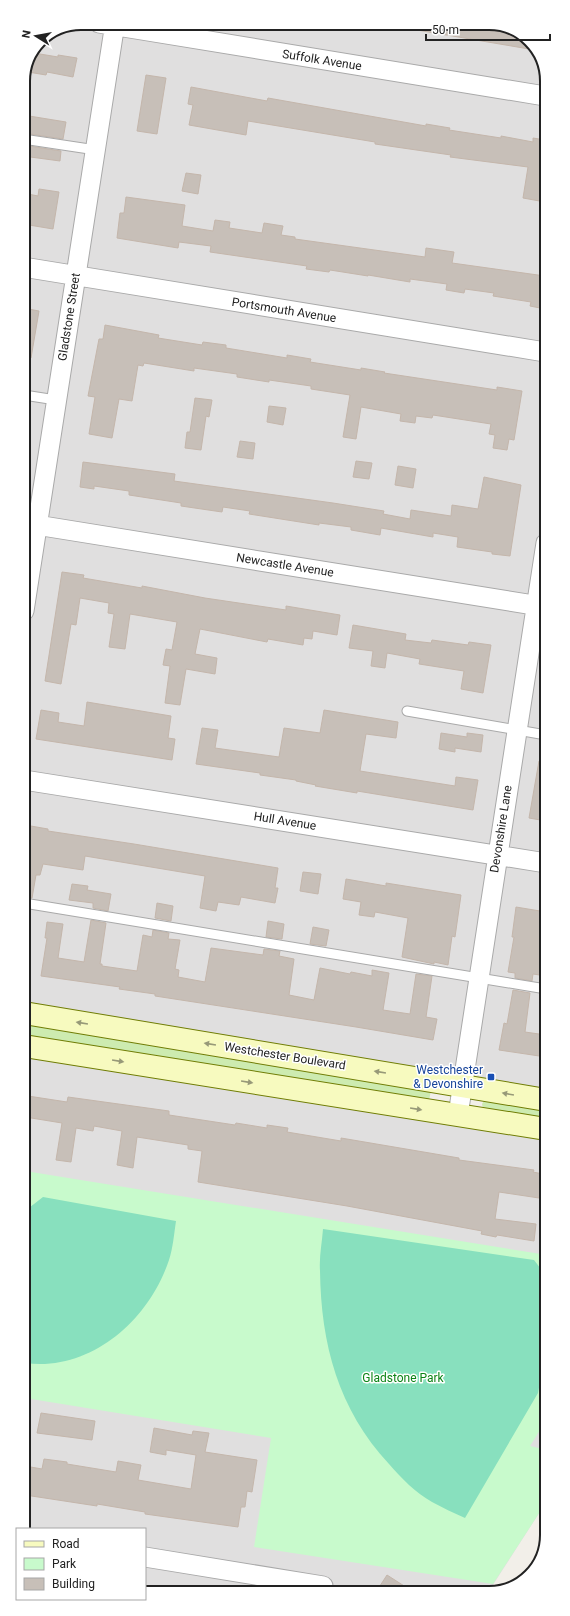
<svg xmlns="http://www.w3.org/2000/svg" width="570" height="1616" font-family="Roboto,sans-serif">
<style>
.residential{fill:#e0dfdf}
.grass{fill:#cdebb0}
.park{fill:#c8facc}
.pitch{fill:#88e0be}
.building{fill:#c7bfb8;stroke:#c4b6ab}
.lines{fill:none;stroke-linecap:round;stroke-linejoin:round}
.lane-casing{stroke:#a9a9a9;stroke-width:11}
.street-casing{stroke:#a9a9a9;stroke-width:21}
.secondary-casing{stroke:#707d05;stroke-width:24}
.lane{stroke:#fff;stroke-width:9}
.street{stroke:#fff;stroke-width:19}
.secondary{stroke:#f7fabf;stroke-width:22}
.oneway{fill:#979978}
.transit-dot{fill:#1a4fb4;stroke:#fff;stroke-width:1.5}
.labels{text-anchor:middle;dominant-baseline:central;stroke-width:3;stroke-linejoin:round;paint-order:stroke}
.street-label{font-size:12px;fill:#222;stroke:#fff}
.transit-label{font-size:12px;fill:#164399;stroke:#fff;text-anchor:end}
.park-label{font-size:12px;fill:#0c8416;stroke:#fff}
.rim{fill:none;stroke:#222;stroke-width:2}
</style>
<rect width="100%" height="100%" fill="#f2efe9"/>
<path class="residential" d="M 81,23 L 493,23 L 527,37 L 545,66 L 546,1090 L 24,1006 L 23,77 L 40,40 Z
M 24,1054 L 546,1138 L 547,1501 L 489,1591 L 145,1593 L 145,1529 L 25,1529 Z"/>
<path class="grass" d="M 24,1023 L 431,1091 L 429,1100 L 24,1037 Z
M 485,1099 L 546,1107 L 546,1122 L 483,1109 L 482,1104 Z"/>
<path class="park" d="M 25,1171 L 547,1255 L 547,1419 L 530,1446 L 547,1450 L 547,1501 L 493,1584 L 254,1547 L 271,1438 L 25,1398 Z"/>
<path class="pitch" d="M 43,1197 L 176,1221 C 174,1234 173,1248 169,1260 C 149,1320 91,1372 25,1363 L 25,1211 Z
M 323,1229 L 534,1260 L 547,1277 L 547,1345 L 538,1393 L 465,1518 C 454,1513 443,1508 432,1502 C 416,1493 401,1478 389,1464 C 338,1409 321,1344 320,1271 C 319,1257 322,1243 323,1229 Z"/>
<path class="building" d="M 418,23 L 493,23 L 527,37 L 535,50 L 417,30 Z
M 34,53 L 58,57 L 58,55 L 77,58 L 73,77 L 47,72 L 46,75 L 28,72 L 30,63 Z
M 146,75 L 166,78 L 157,134 L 137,131 Z
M 191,87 L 267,101 L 268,98 L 426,126 L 426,124 L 450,128 L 449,130 L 501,138 L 501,136 L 533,142 L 533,138 L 545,140 L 545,202 L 523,198 L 528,167 L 450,157 L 451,155 L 375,144 L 375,142 L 248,121 L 246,135 L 189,125 L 193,105 L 188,104 Z
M 23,115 L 66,122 L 63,139 L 23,133 Z
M 23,145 L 61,151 L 60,161 L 23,156 Z
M 186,173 L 201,175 L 198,194 L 182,191 Z
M 39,189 L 59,192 L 53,229 L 23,224 L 23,193 L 38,196 Z
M 126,197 L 185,205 L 182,226 L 213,231 L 215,220 L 230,222 L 229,228 L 262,233 L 264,223 L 283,226 L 281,235 L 295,237 L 295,239 L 425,257 L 426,248 L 454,252 L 452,263 L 545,276 L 545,309 L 530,306 L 531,302 L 493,296 L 494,293 L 465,289 L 464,293 L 446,290 L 447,284 L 410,279 L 410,282 L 368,275 L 368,276 L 330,270 L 329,272 L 306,269 L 307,266 L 210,252 L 211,246 L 179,242 L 178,248 L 117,238 L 120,213 L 124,213 Z
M 23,308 L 39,311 L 31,358 L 23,358 Z
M 105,325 L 159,335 L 158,338 L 202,345 L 203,342 L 226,345 L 226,348 L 287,358 L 287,355 L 311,359 L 310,362 L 361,370 L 361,368 L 385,372 L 384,373 L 497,390 L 497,387 L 522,391 L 514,440 L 509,439 L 507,450 L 493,448 L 495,435 L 489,434 L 491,424 L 433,415 L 432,418 L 416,416 L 415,423 L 400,421 L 401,414 L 361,407 L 356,439 L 343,437 L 350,395 L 311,389 L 311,386 L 269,380 L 269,382 L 237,377 L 237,374 L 194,368 L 194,371 L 144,363 L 143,366 L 138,365 L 132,401 L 119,399 L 112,438 L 89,434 L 95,397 L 88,396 L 99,339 L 103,339 Z
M 195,398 L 212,400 L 209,417 L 206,416 L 201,450 L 185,448 L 187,432 L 190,432 Z
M 269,406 L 286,408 L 283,425 L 267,422 Z
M 240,441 L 255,443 L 253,459 L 237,457 Z
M 356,461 L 372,463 L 369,479 L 353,477 Z
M 83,462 L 175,474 L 174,481 L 333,503 L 384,511 L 383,514 L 410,519 L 411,510 L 451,516 L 452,505 L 478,509 L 484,477 L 521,485 L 510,556 L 492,554 L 492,552 L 457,547 L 458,537 L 433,533 L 433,537 L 381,528 L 380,535 L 351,530 L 351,527 L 319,523 L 319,525 L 249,514 L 250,511 L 223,507 L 222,512 L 181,506 L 181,503 L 129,495 L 129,491 L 94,486 L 94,489 L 80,487 Z
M 398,466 L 416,469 L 413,488 L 395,485 Z
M 62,572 L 84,575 L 83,578 L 142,588 L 142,586 L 205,598 L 286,610 L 286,606 L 340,615 L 337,635 L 313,631 L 312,639 L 304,638 L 303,645 L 268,639 L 267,642 L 200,629 L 195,654 L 217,658 L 215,674 L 186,669 L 180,705 L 165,703 L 170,666 L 163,665 L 166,649 L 172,650 L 177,622 L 130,614 L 125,649 L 109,647 L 114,614 L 108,613 L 109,603 L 80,598 L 76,625 L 71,624 L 61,684 L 45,681 Z
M 353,625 L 406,634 L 405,640 L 431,643 L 432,640 L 468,645 L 469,642 L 491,645 L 483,693 L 461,689 L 464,671 L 419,664 L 420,659 L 387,653 L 385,668 L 371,666 L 373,651 L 349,648 Z
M 87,702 L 171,716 L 168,738 L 175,739 L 172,760 L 36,739 L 41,710 L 59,713 L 58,722 L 84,726 Z
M 324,710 L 398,722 L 396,738 L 366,734 L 360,771 L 455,786 L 456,777 L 478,780 L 473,810 L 357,791 L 357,793 L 315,786 L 316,785 L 296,781 L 296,780 L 260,775 L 260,773 L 196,764 L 202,728 L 218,730 L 215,748 L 279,757 L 284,728 L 320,733 Z
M 441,733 L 467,737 L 467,733 L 483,735 L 481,752 L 455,748 L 455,752 L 439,749 Z
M 539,761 L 546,762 L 546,821 L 529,818 Z
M 25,825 L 48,829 L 48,831 L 134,844 L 278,868 L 275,888 L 278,888 L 275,903 L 241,897 L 239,905 L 218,902 L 216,911 L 200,908 L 205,876 L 85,856 L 83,870 L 43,864 L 40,875 L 36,875 L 32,898 L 24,897 Z
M 303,872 L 321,874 L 318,894 L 300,891 Z
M 346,879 L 386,886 L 386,883 L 461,895 L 455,937 L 452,936 L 448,965 L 434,962 L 434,964 L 402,957 L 408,918 L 375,912 L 374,917 L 359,915 L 361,902 L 343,899 Z
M 72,884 L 88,886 L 87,890 L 111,894 L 108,911 L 93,908 L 93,903 L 69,900 Z
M 157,903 L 173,906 L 171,921 L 155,918 Z
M 516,907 L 546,912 L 546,976 L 533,974 L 532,981 L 515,978 L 515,973 L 508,972 L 514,937 L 512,937 Z
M 91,920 L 106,923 L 100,964 L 102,964 L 102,966 L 137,971 L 143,935 L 152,937 L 153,930 L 169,933 L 168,939 L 180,940 L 175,969 L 179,970 L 178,977 L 205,982 L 211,948 L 263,955 L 264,949 L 280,951 L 279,956 L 294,959 L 289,995 L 314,1000 L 320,968 L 350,974 L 351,972 L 372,976 L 372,970 L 389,973 L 383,1010 L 410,1014 L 416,974 L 432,976 L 426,1017 L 437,1019 L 433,1040 L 356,1027 L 155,996 L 155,994 L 119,989 L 120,987 L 41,976 L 47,938 L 45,938 L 47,922 L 63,924 L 58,958 L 84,962 Z
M 268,921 L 284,924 L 282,939 L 266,937 Z
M 313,927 L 329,930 L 326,946 L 310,944 Z
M 513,990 L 530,993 L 525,1032 L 546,1035 L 546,1057 L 499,1050 L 504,1023 L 507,1024 Z
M 28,1096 L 67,1102 L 68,1097 L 169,1111 L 169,1115 L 235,1125 L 236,1123 L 267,1128 L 267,1125 L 288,1128 L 287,1132 L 341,1141 L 341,1138 L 459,1158 L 459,1160 L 534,1170 L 533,1172 L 543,1174 L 539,1198 L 499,1192 L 495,1219 L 536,1224 L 534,1241 L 497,1235 L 496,1237 L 481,1234 L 482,1231 L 347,1206 L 198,1182 L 202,1151 L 188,1149 L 188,1145 L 137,1137 L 133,1168 L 117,1165 L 122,1131 L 94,1126 L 93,1131 L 76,1128 L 71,1162 L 56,1160 L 62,1123 L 25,1117 Z
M 41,1413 L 95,1421 L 92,1440 L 37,1433 Z
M 154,1428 L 192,1435 L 193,1431 L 209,1433 L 205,1452 L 257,1460 L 252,1492 L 247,1491 L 245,1507 L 241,1507 L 238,1527 L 145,1514 L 145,1512 L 97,1504 L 97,1506 L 25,1495 L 25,1466 L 42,1469 L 44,1459 L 67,1462 L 67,1464 L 116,1472 L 118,1461 L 141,1465 L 138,1480 L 191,1489 L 196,1455 L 166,1450 L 166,1455 L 150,1452 Z
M 387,1575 L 412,1591 L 376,1592 Z"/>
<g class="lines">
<defs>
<path id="lane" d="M 23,139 L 96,150
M 24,395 L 56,400
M 407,711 L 546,735
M 24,903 L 546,989"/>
<path id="street" d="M 99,23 L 545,96
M 23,267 L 545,352
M 24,523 L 546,607
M 24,611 L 115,23
M 24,780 L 546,863
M 458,1115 L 546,543
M 145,1557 L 323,1586 L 319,1592"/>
<path id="secondary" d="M 24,1013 L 546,1100
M 24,1046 L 546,1129"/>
</defs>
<use href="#lane" class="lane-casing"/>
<use href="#street" class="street-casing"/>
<use href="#secondary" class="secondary-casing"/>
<use href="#lane" class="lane"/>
<use href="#street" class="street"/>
<use href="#secondary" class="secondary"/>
</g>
<defs><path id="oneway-solid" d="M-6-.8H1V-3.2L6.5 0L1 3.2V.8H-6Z"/></defs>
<g class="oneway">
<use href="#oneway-solid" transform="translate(82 1023) rotate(-171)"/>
<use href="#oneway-solid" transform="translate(210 1044) rotate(-171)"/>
<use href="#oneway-solid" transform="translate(118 1061) rotate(9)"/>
<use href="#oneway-solid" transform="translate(380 1072) rotate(-171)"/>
<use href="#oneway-solid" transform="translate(247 1082) rotate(9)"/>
<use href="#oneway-solid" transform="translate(508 1094) rotate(-170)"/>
<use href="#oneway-solid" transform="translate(416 1109) rotate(9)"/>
</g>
<rect class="transit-dot" x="487" y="1073" width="8" height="8" rx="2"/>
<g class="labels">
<g class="street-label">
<text transform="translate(322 60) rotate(9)">Suffolk Avenue</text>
<text transform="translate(284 310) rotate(9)">Portsmouth Avenue</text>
<text transform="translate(69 317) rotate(-81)">Gladstone Street</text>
<text transform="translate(285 565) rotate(9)">Newcastle Avenue</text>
<text transform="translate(285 821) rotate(9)">Hull Avenue</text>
<text transform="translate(501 829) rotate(-81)">Devonshire Lane</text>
<text transform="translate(285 1056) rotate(9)">Westchester Boulevard</text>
</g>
<g class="transit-label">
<text x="483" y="1070">Westchester<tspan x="483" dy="14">&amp; Devonshire</tspan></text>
</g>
<g class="park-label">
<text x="403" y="1378">Gladstone Park</text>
</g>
</g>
<path d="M0 0H570V1616H0ZM81 30H489A51 51 0 0 1 540 81V1535A51 51 0 0 1 489 1586H81A51 51 0 0 1 30 1535V81A51 51 0 0 1 81 30Z" fill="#fff" fill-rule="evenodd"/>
<path class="rim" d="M81 30H489A51 51 0 0 1 540 81V1535A51 51 0 0 1 489 1586H81A51 51 0 0 1 30 1535V81A51 51 0 0 1 81 30Z"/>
<rect x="16" y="1528" width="130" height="72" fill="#ffffff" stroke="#a7a7a7"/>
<rect x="24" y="1541" width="20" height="6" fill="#f7fabf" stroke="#a7a7a7"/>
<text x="52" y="1548" font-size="12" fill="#222222">Road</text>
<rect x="24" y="1558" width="20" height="12" fill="#c8facc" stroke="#a7a7a7"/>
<text x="52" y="1568" font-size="12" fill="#222222">Park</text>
<rect x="24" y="1578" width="20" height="12" fill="#c7bfb8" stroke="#a7a7a7"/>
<text x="52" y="1588" font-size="12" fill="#222222">Building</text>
<g transform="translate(36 36) rotate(281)" stroke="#ffffff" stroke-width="3" paint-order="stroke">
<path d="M0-3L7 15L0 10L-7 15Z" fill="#222222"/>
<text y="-6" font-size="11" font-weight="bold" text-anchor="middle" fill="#222222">N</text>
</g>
<path d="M426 34v6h124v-6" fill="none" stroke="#222222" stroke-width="2"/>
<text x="432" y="34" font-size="12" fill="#222222" stroke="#ffffff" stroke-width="3" paint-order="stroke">50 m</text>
</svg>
